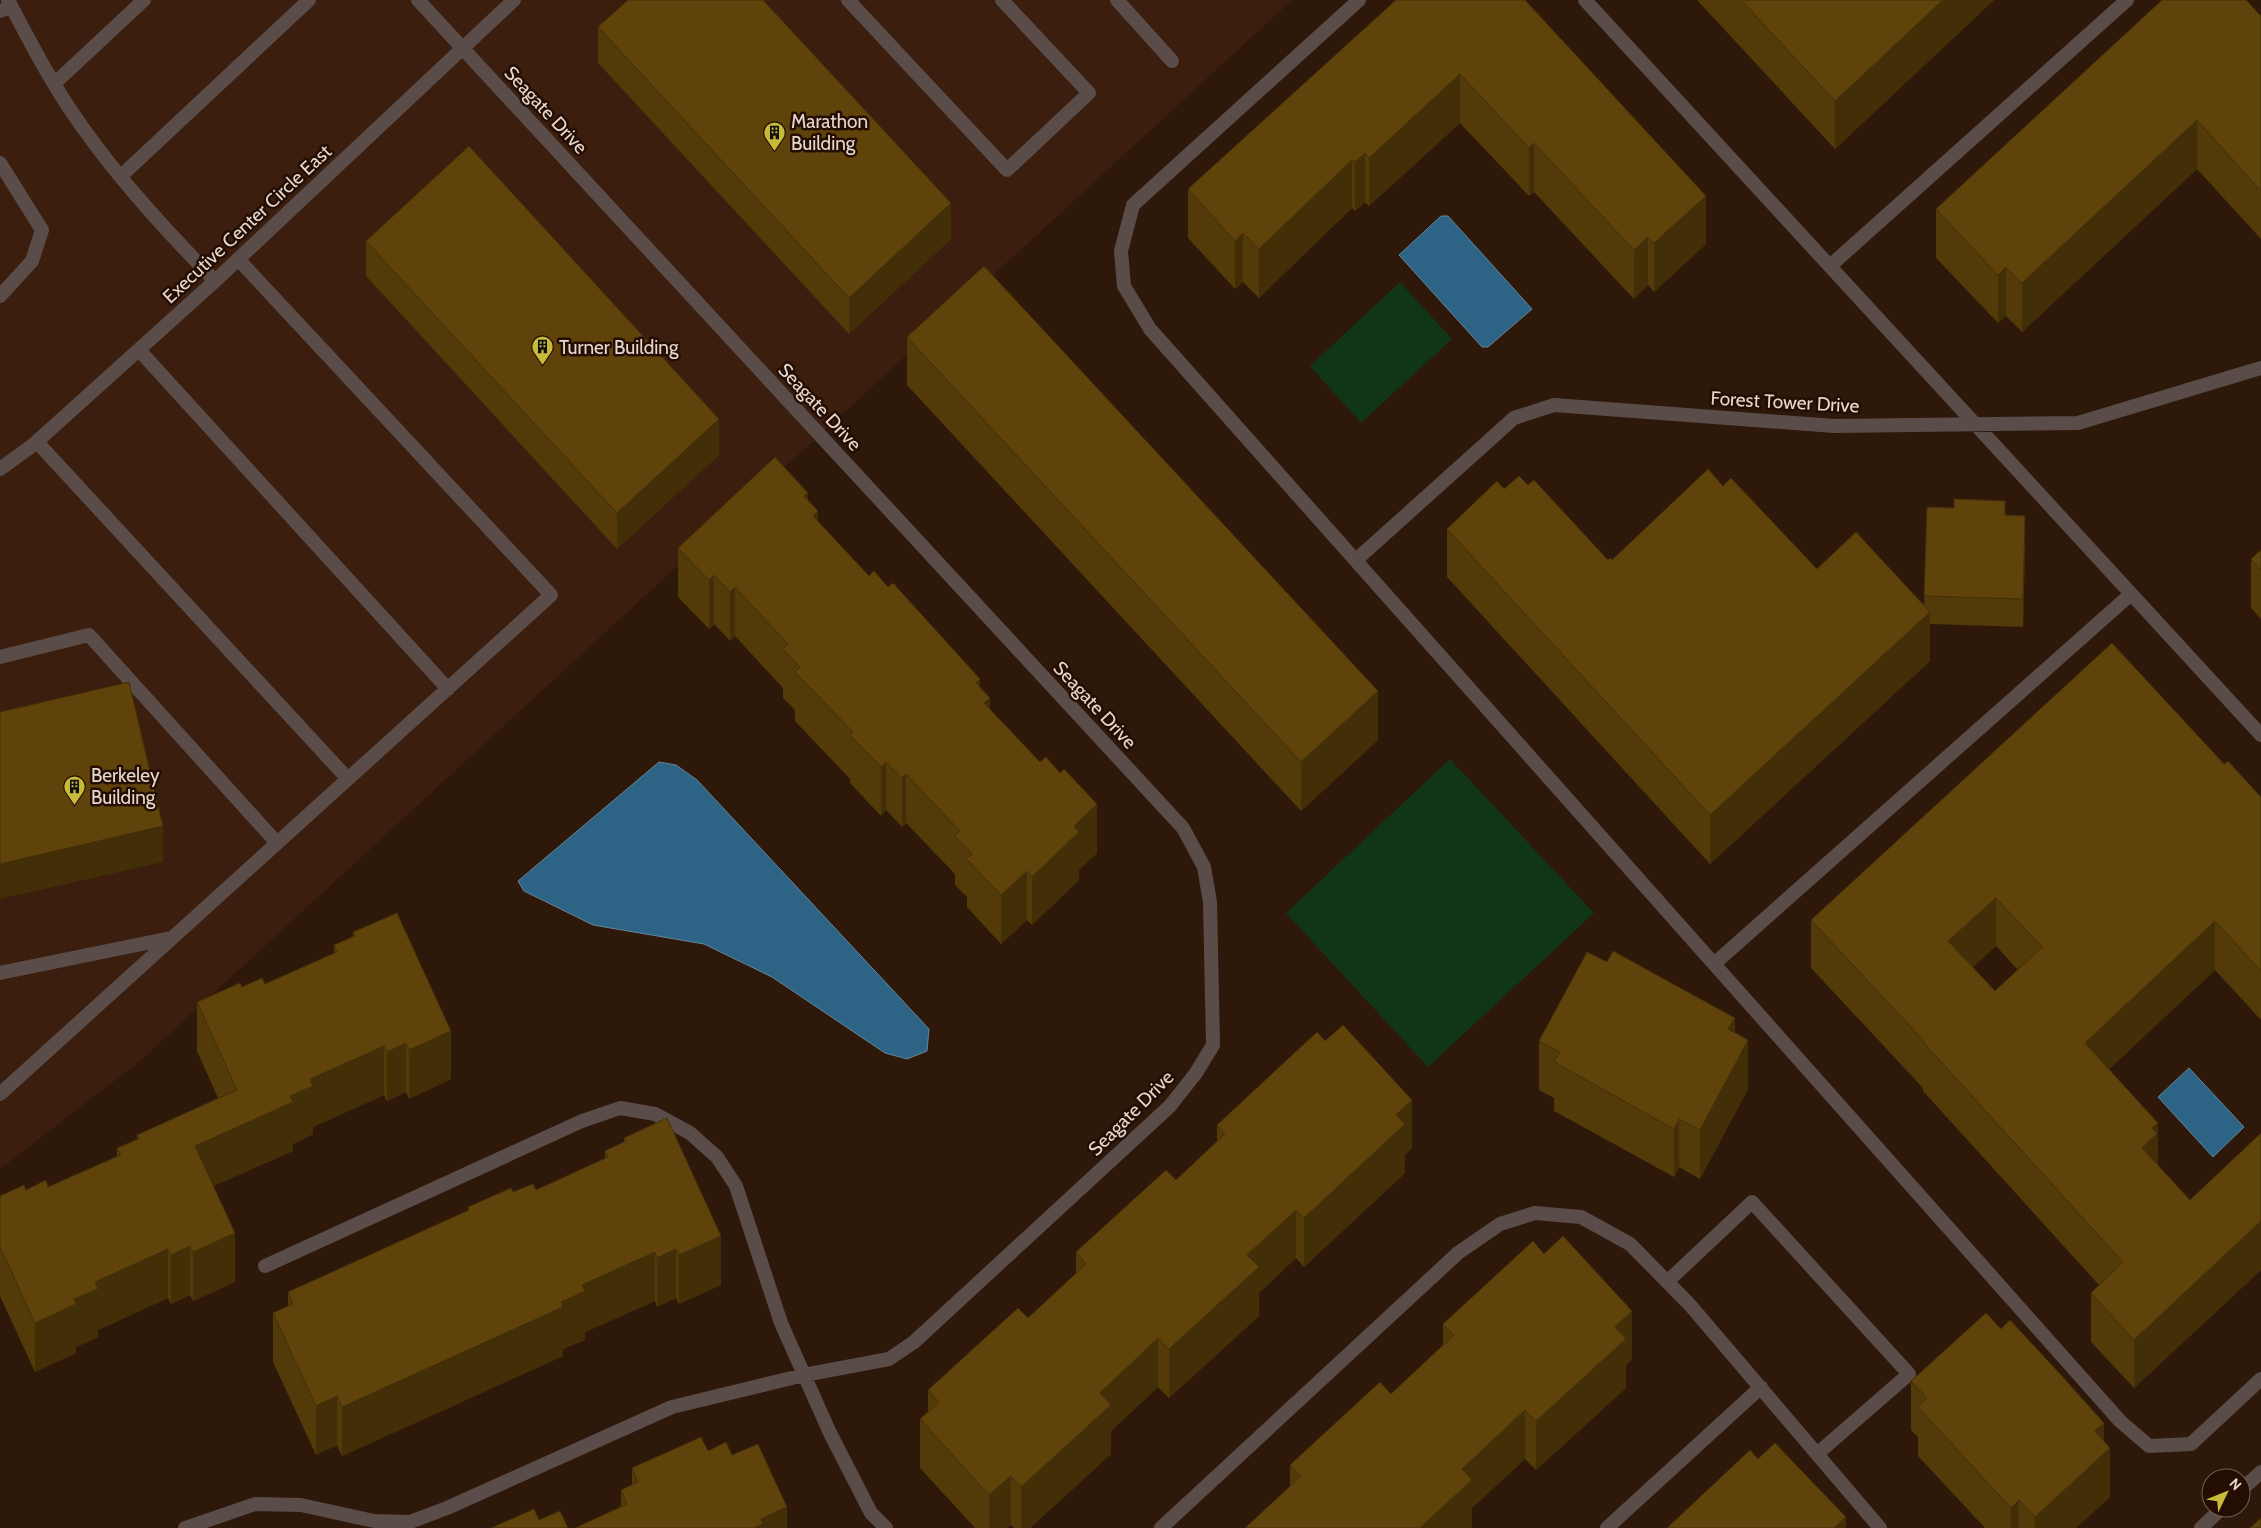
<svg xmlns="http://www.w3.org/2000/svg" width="2261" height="1528" font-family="Cabin,sans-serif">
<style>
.built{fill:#3b1e0d}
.green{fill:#113617}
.water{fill:#2d6384;stroke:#65869a}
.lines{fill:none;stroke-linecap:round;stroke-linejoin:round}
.service{stroke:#5a4d49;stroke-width:14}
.minor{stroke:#5a4d49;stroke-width:14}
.wall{fill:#523a09;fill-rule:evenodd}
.shaded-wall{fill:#422f08}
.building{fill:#5f430b;stroke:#422f08;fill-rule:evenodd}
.labels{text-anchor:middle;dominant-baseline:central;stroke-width:5;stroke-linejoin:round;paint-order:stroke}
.street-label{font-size:19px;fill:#e7d7ce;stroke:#240e03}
.poi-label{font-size:19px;fill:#e7d7ce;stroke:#240e03;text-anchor:start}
</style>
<rect width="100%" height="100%" fill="#2e180a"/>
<path class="built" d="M 0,0 L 1292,0 L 139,1062 L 0,1169 Z"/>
<path class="green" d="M 1400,282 L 1452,339 L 1361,423 L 1310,366 Z
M 1450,759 L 1594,913 L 1428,1067 L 1286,913 Z"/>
<path class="water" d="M 1441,216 L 1448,216 L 1532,309 L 1488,347 L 1482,347 L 1399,255 Z
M 659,762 L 676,765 L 697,780 L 929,1029 L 927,1051 L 907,1059 L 885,1053 L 772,977 L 704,944 L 593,925 L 524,891 L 518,881 Z
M 2189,1068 L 2244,1127 L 2213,1157 L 2158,1097 Z"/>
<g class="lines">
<path class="service" d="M 848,0 L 1007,170 L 1089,93 L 1002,0
M 1117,0 L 1172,61
M 1359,0 L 1133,205 L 1121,251 L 1124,286 L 1150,329 L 2120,1421 L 2149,1446 L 2191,1444 L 2261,1379
M 1585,0 L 2261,735
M 0,11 L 11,7
M 55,83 L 144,0
M 0,163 L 42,230 L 32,261 L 0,296
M 121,176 L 309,0
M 1830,266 L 2127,0
M 139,350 L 448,689
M 37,442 L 348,779
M 1356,560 L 1514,418 L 1554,405 L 1834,426 L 2078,423 L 2261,368
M 0,657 L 89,635 L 277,843
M 1714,964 L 2131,594
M 0,973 L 171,938
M 0,1094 L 551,595 L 238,259
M 265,1266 L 582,1121 L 620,1108 L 655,1114 L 690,1133 L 717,1157 L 736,1186 L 781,1323 L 830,1433 L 871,1513 L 886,1528
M 1667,1282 L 1752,1202 L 1909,1374 L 1817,1454
M 2241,1490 L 2261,1472
M 185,1528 L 255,1504 L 301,1505 L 374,1521 L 410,1522 L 447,1508 L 672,1407 L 804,1375 L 889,1359 L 914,1342 L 1170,1106 L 1196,1073 L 1213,1045 L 1210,902 L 1204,867 L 1183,828 L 418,0
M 1161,1528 L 1458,1253 L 1500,1224 L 1535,1213 L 1581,1217 L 1630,1244 L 1690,1305 L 1880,1528
M 1607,1528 L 1761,1387
M 2201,1528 L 2222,1508"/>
<path class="minor" d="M 8,0 C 31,44 54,88 83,128 C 122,183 168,232 215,281
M 0,469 L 33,445 L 215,281 L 514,0"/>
</g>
<path class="wall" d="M 1697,0 L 1994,0 L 1835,149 Z
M 1383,13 L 1706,244 L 1654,292 L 1648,285 L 1634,299 L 1534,192 L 1529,196 L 1460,123 L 1369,206 L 1365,202 L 1355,211 L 1352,208 L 1259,298 L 1243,282 L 1235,289 L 1188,238 L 1188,189 Z
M 2261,16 L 2261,239 L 2197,169 L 2022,332 L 2006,316 L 1998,323 L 1936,258 L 1936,209 Z
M 598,27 L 951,239 L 849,334 L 598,63 Z
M 366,241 L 719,455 L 617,549 L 366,276 Z
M 907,337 L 1378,740 L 1301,811 L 907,385 Z
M 1528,485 L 1608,560 L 1612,560 L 1723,486 L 1817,569 L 1924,605 L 1927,507 L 2005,515 L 2025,544 L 2023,627 L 1930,624 L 1930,661 L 1710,864 L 1447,577 L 1447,529 L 1504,489 Z
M 808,500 L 818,522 L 869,576 L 980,687 L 990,709 L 1097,853 L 1079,870 L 1079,880 L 1032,925 L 1027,920 L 1001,944 L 967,907 L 967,897 L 955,885 L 955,874 L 906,823 L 902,827 L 886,810 L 881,816 L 850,783 L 850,779 L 795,721 L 795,710 L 783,698 L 783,688 L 735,636 L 730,641 L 714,624 L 709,629 L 678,597 L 678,548 Z
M 2261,550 L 2261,619 L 2251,608 L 2251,559 Z
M 2224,764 L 2261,797 L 2261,1020 L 2215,970 L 2109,1069 L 2158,1165 L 2190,1200 L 2261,1133 L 2261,1270 L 2134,1388 L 2091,1342 L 2091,1293 L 2099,1285 L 1923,1091 L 1923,1088 L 1811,968 L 1811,920 ZM 1996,946 L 2018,970 L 1995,991 L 1973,967 Z
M 353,932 L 451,1079 L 409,1099 L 406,1092 L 387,1101 L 384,1095 L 313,1127 L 313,1134 L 293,1144 L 293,1151 L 213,1186 L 235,1282 L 193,1301 L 190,1295 L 171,1304 L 168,1298 L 98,1330 L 98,1337 L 76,1347 L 76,1353 L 35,1372 L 0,1296 L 0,1196 L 26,1190 L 48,1187 L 117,1156 L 117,1148 L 137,1139 L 137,1135 L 218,1098 L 197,1051 L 197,1002 L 242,987 L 265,984 L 334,953 L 334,945 L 353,936 Z
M 1735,1033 L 1748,1089 L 1700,1179 L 1679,1167 L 1674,1177 L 1554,1111 L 1554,1098 L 1539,1090 L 1539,1041 Z
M 1217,1125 L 1412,1148 L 1405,1155 L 1405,1173 L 1304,1267 L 1296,1258 L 1259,1293 L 1259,1316 L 1169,1398 L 1158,1387 L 1111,1431 L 1111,1454 L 1030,1528 L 1014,1528 L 1011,1525 L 1007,1528 L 975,1528 L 920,1468 L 920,1419 L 928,1412 L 928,1390 L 1028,1318 L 1076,1274 L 1076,1252 L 1176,1180 L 1217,1141 Z
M 624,1138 L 721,1285 L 679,1304 L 676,1298 L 657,1307 L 655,1301 L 585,1332 L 585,1340 L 563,1349 L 563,1356 L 342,1456 L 337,1445 L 316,1455 L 273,1362 L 273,1313 L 288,1307 L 288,1292 L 468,1211 L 468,1207 L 513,1192 L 536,1190 L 605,1159 L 605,1151 L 624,1142 Z
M 1443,1324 L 1632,1359 L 1626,1365 L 1626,1388 L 1536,1470 L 1525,1459 L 1472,1508 L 1472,1528 L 1290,1487 L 1290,1465 L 1391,1394 L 1443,1345 Z
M 2001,1329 L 2104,1441 L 2110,1497 L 2076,1528 L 1985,1528 L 1918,1456 L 1918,1437 L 1911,1430 L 1911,1381 Z
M 708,1451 L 732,1455 L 787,1528 L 621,1507 L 621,1490 L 632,1485 L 632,1468 Z"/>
<path class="shaded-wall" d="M 1943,0 L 1994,0 L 1835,149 L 1835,101 Z
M 1460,74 L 1460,123 L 1369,206 L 1369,158 Z
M 2197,120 L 2197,169 L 2022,332 L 2022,283 Z
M 1534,143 L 1534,192 L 1529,196 L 1529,148 Z
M 1365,153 L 1365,202 L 1355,211 L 1355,162 Z
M 1352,160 L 1352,208 L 1259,298 L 1259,249 Z
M 1706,196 L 1706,244 L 1654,292 L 1654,243 Z
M 951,203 L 951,239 L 849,334 L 849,298 Z
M 1243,233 L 1243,282 L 1235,289 L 1235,241 Z
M 1648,237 L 1648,285 L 1634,299 L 1634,250 Z
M 2006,267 L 2006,316 L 1998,323 L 1998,275 Z
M 719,419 L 719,455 L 617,549 L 617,513 Z
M 808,493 L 808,542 L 804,496 Z
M 818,511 L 818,560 L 813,516 Z
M 2025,516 L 2025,544 L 2023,627 L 2023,599 Z
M 714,575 L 714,624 L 709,629 L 709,580 Z
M 735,587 L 735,636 L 730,641 L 730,592 Z
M 1930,612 L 1930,661 L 1710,864 L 1710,815 Z
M 980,679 L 980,728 L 976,683 Z
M 1378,691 L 1378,740 L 1301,811 L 1301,762 Z
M 990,698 L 990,746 L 984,703 Z
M 886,762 L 886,810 L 881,816 L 881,767 Z
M 906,774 L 906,823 L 902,827 L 902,778 Z
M 1097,804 L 1097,853 L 1079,870 L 1079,880 L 1032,925 L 1032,877 L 1074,826 Z
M 163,826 L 163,862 L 0,899 L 0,864 Z
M 1027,871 L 1027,920 L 1001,944 L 1001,895 Z
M 1996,898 L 1996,946 L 1948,990 L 1948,941 Z
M 2215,921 L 2215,970 L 2085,1092 L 2085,1043 Z
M 1735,1018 L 1735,1066 L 1748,1040 L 1748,1089 L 1700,1179 L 1700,1130 L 1728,1029 Z
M 451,1031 L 451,1079 L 409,1099 L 409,1050 Z
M 406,1043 L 406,1092 L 387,1101 L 387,1052 Z
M 384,1046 L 384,1095 L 313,1127 L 313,1134 L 293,1144 L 293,1151 L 195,1194 L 195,1146 L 290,1096 L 310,1079 Z
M 1412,1100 L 1412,1148 L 1405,1155 L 1405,1173 L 1304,1267 L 1304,1218 L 1396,1115 Z
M 1679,1119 L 1679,1167 L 1674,1177 L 1674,1129 Z
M 2158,1123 L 2158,1172 L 2142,1148 L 2152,1128 Z
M 1296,1210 L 1296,1258 L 1259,1293 L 1259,1316 L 1169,1398 L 1169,1349 L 1247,1255 Z
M 2261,1221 L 2261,1270 L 2134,1388 L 2134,1340 Z
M 235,1233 L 235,1282 L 193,1301 L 193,1252 Z
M 721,1236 L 721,1285 L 679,1304 L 679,1255 Z
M 190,1246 L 190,1295 L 171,1304 L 171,1255 Z
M 168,1249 L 168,1298 L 98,1330 L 98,1337 L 76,1347 L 76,1353 L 35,1372 L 35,1323 L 95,1282 Z
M 676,1249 L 676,1298 L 657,1307 L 657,1258 Z
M 655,1252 L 655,1301 L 585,1332 L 585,1340 L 563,1349 L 563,1356 L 342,1456 L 342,1407 L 582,1285 Z
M 1632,1311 L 1632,1359 L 1626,1365 L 1626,1388 L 1536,1470 L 1536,1421 L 1615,1327 Z
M 1158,1338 L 1158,1387 L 1111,1431 L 1111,1454 L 1030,1528 L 1021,1528 L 1021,1487 L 1100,1393 Z
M 337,1396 L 337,1445 L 316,1455 L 316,1406 Z
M 1525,1410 L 1525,1459 L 1472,1508 L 1472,1528 L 1420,1528 L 1462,1469 Z
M 2104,1423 L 2104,1454 L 2110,1448 L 2110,1497 L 2076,1528 L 2035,1528 L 2035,1517 L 2095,1431 Z
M 1011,1476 L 1011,1525 L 1007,1528 L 989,1528 L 989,1495 Z
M 2019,1500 L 2019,1528 L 2011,1528 L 2011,1508 Z
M 787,1507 L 787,1528 L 754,1528 L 761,1519 Z
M 1846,1517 L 1846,1528 L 1834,1528 Z"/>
<path class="building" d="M 628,0 L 763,0 L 951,203 L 849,298 L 598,27 Z
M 1396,0 L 1525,0 L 1706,196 L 1654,243 L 1648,237 L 1634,250 L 1534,143 L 1529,148 L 1460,74 L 1369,158 L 1365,153 L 1355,162 L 1352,160 L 1259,249 L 1243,233 L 1235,241 L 1188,189 Z
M 1741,0 L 1943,0 L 1835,101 Z
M 2162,0 L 2246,0 L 2261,16 L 2261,191 L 2197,120 L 2022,283 L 2006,267 L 1998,275 L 1936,209 Z
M 469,146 L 719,419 L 617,513 L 366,241 Z
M 984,266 L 1378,691 L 1301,762 L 907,337 Z
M 775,457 L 808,493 L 804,496 L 818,511 L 813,516 L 869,576 L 874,571 L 888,587 L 893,583 L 980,679 L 976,683 L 990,698 L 984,703 L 1040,762 L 1046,757 L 1060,773 L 1064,769 L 1097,804 L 1074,826 L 1079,832 L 1032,877 L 1027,871 L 1001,895 L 967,859 L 972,854 L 955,836 L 960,831 L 906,774 L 902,778 L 886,762 L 881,767 L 850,735 L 853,732 L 795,672 L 800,667 L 783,649 L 788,644 L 735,587 L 730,592 L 714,575 L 709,580 L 678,548 Z
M 1708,469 L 1723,486 L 1731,478 L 1817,569 L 1856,532 L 1930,612 L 1710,815 L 1447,529 L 1497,481 L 1504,489 L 1519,476 L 1528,485 L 1534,480 L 1608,560 L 1610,558 L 1612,560 Z
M 1954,499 L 2005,501 L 2005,515 L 2025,516 L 2023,599 L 1924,596 L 1927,507 L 1954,508 Z
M 2261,550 L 2261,570 L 2251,559 Z
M 2112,643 L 2224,764 L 2228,761 L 2261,797 L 2261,971 L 2215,921 L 2085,1043 L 2158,1123 L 2152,1128 L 2157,1134 L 2142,1148 L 2190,1200 L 2261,1133 L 2261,1221 L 2134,1340 L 2091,1293 L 2123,1262 L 1923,1042 L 1924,1041 L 1811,920 ZM 1996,898 L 2042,947 L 1995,991 L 1948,941 Z
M 129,682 L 163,826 L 0,864 L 0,712 Z
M 397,913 L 451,1031 L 409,1050 L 406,1043 L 387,1052 L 384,1046 L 310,1079 L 313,1086 L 290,1096 L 293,1102 L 195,1146 L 235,1233 L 193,1252 L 190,1246 L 171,1255 L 168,1249 L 95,1282 L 98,1289 L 74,1299 L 76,1304 L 35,1323 L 0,1247 L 0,1196 L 24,1185 L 26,1190 L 46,1180 L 48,1187 L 121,1155 L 117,1148 L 139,1139 L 137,1135 L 237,1090 L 197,1002 L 240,983 L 242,987 L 262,978 L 265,984 L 337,952 L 334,945 L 355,936 L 353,932 Z
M 1613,951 L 1735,1018 L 1728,1029 L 1748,1040 L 1700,1130 L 1679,1119 L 1674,1129 L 1554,1062 L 1560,1052 L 1539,1041 L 1587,952 L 1607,962 Z
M 1343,1025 L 1412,1100 L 1396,1115 L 1405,1124 L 1304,1218 L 1296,1210 L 1247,1255 L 1259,1267 L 1169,1349 L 1158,1338 L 1100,1393 L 1111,1405 L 1021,1487 L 1011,1476 L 989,1495 L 920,1419 L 939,1402 L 928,1390 L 1018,1308 L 1028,1318 L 1086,1264 L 1076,1252 L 1166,1170 L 1176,1180 L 1225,1134 L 1217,1125 L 1317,1032 L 1325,1041 Z
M 667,1118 L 721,1236 L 679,1255 L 676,1249 L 657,1258 L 655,1252 L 582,1285 L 585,1291 L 561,1302 L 563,1307 L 342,1407 L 337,1396 L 316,1406 L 273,1313 L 293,1304 L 288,1292 L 469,1210 L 468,1207 L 511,1188 L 513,1192 L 533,1184 L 536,1190 L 608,1157 L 605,1151 L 626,1141 L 624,1138 Z
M 1563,1236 L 1632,1311 L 1615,1327 L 1626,1339 L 1536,1421 L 1525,1410 L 1462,1469 L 1472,1480 L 1420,1528 L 1245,1528 L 1301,1476 L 1290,1465 L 1380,1382 L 1391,1394 L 1454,1335 L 1443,1324 L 1533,1241 L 1544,1254 Z
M 1986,1313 L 2001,1329 L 2010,1320 L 2061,1375 L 2104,1423 L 2095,1431 L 2110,1448 L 2035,1517 L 2019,1500 L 2011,1508 L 1918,1407 L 1927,1398 L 1911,1381 Z
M 701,1437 L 708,1451 L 726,1442 L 732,1455 L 758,1444 L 787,1507 L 761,1519 L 763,1524 L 754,1528 L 575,1528 L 627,1504 L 621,1490 L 638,1482 L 632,1468 Z
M 1775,1443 L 1846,1517 L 1834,1528 L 1667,1528 L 1750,1450 L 1758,1459 Z
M 534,1509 L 539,1520 L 560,1511 L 568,1528 L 491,1528 Z
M 2261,1518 L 2261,1528 L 2250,1528 Z"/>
<defs>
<symbol id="building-pin" viewBox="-11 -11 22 30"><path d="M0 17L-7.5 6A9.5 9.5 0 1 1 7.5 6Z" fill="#c9bb3a" stroke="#240e03"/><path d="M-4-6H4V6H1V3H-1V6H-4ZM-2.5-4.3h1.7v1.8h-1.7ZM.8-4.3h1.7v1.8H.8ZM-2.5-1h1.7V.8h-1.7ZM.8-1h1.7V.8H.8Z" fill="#111"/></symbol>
</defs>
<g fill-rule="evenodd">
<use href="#building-pin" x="762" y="120" width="25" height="34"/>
<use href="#building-pin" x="530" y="334" width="25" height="34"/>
<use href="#building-pin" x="62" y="774" width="25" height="34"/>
</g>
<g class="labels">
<g class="street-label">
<text transform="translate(546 110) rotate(47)">Seagate Drive</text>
<text transform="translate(247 224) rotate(-43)">Executive Center Circle East</text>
<text transform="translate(1785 402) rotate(3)">Forest Tower Drive</text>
<text transform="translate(820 407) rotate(47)">Seagate Drive</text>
<text transform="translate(1095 705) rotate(47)">Seagate Drive</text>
<text transform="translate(1131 1113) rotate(-45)">Seagate Drive</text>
</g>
<g class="poi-label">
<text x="791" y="121">Marathon<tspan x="791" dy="22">Building</tspan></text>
<text x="559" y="347">Turner Building</text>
<text x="91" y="775">Berkeley<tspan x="91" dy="22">Building</tspan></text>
</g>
</g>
<g transform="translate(2226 1493) rotate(47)"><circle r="24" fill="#240e03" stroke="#725e54"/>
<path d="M0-4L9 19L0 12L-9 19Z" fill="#c9bb3a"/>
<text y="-8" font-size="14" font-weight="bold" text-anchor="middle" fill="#e7d7ce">N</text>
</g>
</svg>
